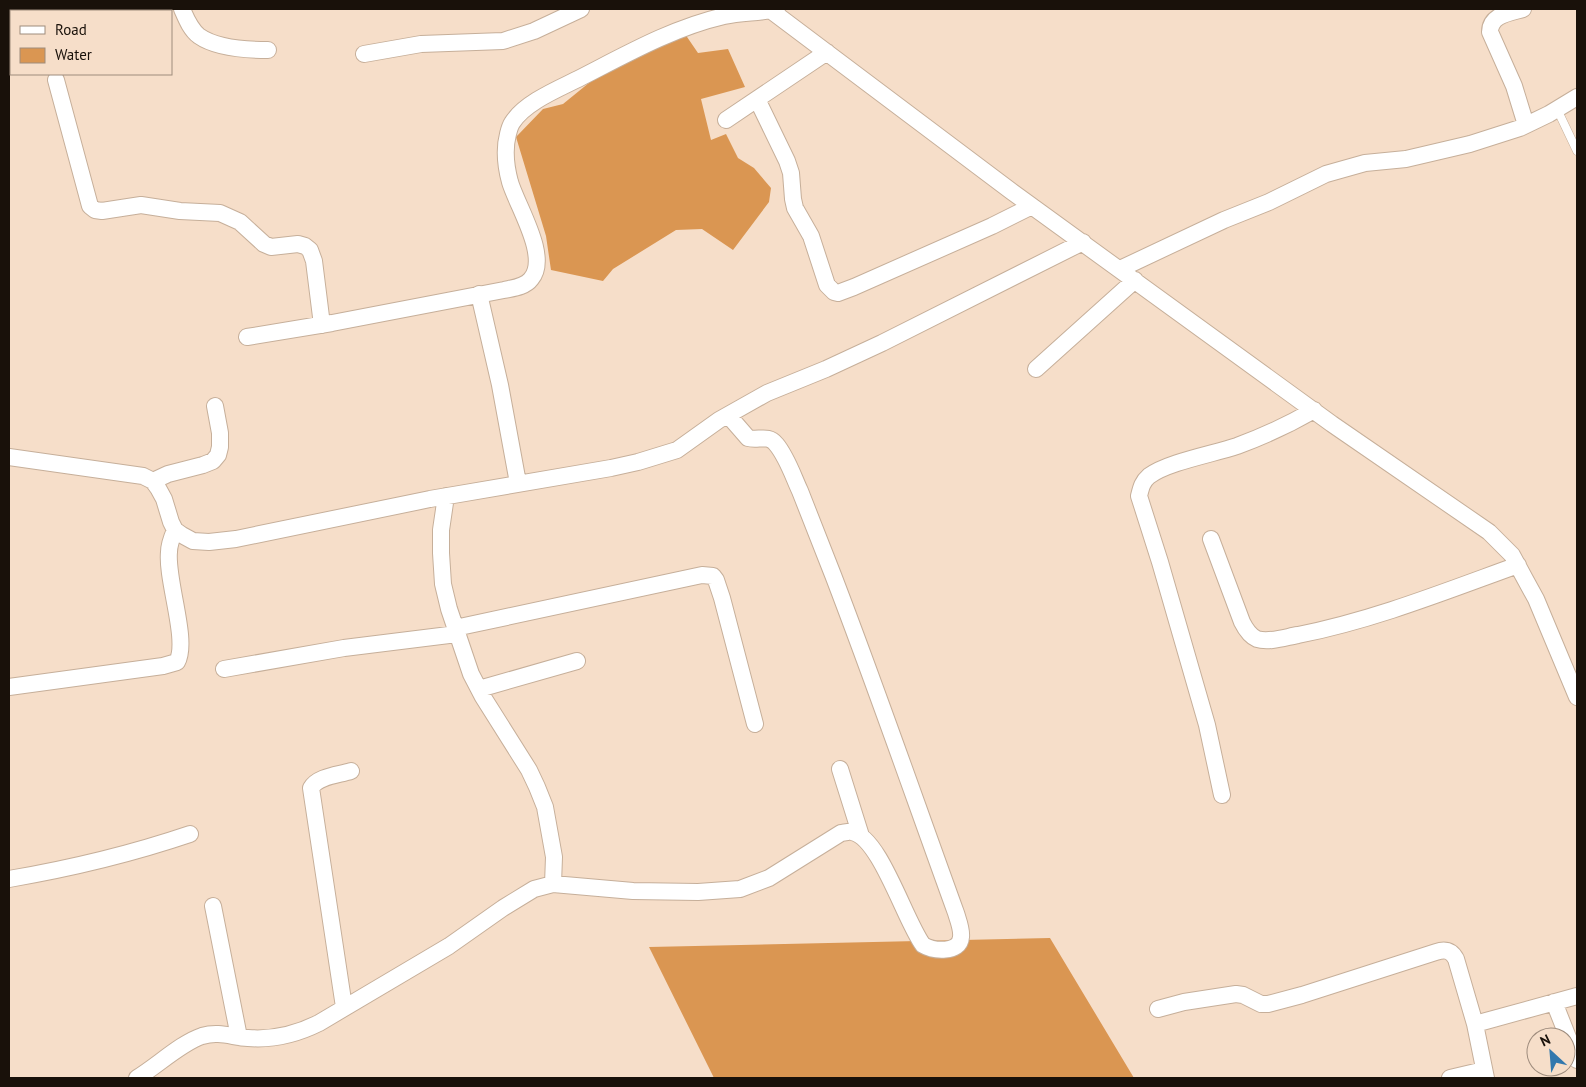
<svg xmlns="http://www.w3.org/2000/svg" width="1586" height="1087" font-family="'PT Sans',sans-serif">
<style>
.water{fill:#da9652}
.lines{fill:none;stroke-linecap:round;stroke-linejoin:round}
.lane-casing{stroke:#c6af9a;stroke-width:9}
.street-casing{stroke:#c6af9a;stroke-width:18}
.lane{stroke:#fff;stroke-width:8}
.street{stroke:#fff;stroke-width:16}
</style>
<rect width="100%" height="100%" fill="#f6dec9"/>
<path class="water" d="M 685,34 L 698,53 L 728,49 L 745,87 L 701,99 L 711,140 L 726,134 L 738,158 L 754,168 L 771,188 L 769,202 L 733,250 L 702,229 L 676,230 L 613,269 L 603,281 L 551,270 L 546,236 L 516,137 L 543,109 L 563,104 L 595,78 Z
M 1050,938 L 1134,1078 L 714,1078 L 649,947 Z"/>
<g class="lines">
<defs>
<path id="lane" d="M 1557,109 L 1577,151"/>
<path id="street" d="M 182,9 C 186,18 190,29 199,36 C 216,48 248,50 268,50
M 769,9 L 1011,191 L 1332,424 L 1489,532 L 1512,555 L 1525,579 L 1536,599 L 1577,697
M 1523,9 C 1509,13 1490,15 1490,32 L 1514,86 L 1526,125
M 364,54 L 421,44 L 503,41 L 534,31 L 581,9
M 56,80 L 90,206 L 95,210 L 102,211 L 141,205 L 180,211 L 220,213 L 240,222 L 264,244 L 271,247 L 298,244 L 305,246 L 310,250 L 314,261 L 322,325
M 757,99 L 787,161 L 791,173 L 793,199 L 795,208 L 811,236 L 827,285 L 834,292 L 838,293 L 854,287 L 992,226 L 1032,206
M 726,120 L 827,52
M 1120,269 L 1224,220 L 1269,202 L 1326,174 L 1365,163 L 1406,159 L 1470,144 L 1520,128 L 1549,114 L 1577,97
M 479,294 L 500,385 L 518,483
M 247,337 L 332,323 L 504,290 C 513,288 525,287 531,279 C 550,257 517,206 510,182 C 506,167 504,149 508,134 C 509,130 510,126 512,123 C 524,103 558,89 578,79 C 625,55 672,28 724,16 C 742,12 760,13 777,9
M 1036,369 L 1135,280
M 9,457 L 143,476 L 153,481 L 158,488 L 164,499 L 171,522 L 175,530 L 182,535 L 193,541 L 209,542 L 236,539 L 430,499 L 611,468 L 638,462 L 677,450 L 719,420 L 767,393 L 826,369 L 882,343 L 1083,242
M 153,481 L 168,474 L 203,465 L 213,461 L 218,455 L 220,447 L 220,433 L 215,406
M 446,496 L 441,530 L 441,553 L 443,584 L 449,609 L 471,674 L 483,697 L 529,770 L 537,787 L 545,807 L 554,857 L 553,884
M 1211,539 L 1242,622 C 1245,628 1250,636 1257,639 C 1269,643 1286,637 1298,635 C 1374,620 1446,591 1518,565
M 455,628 L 702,575 L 713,576 L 716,580 L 722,598 L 755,724
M 224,669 L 344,648 L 457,634
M 9,687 L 163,666 L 177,662 C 189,641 166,580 169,552 C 169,544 172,537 175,530
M 479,689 L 577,661
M 840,769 L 861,836
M 1222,795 L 1207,725 L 1160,562 L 1139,496 C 1141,488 1142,482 1149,476 C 1168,462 1213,454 1237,446 C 1264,436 1290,424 1314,410
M 9,879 C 73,868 128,855 190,834
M 213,906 L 239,1037
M 1554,1002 L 1577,1060
M 344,1007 L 311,788 C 318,776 339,775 351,771
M 1158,1009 L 1184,1002 L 1236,994 L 1243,995 L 1261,1004 L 1268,1004 L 1302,995 L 1436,952 C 1445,949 1451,950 1456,959 L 1475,1024 L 1486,1078
M 1475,1024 L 1577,996
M 137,1078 C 157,1066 181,1043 202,1036 C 219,1031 232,1037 248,1038 C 273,1040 297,1034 319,1023 L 449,946 L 503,908 L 534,889 L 553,884 L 633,891 L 698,892 L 740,889 L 769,878 L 841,833 C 844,833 849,831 852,832 C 880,837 905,921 923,945 C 933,951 960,954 961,937 C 962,929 958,920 956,913 C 915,800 876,687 833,575 C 822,547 811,519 800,491 C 793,476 787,457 776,444 C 768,434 758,441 748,438 L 728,415
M 1450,1078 L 1484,1070"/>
</defs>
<use href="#lane" class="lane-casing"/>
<use href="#street" class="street-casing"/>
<use href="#lane" class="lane"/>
<use href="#street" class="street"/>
</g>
<rect width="1586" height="1087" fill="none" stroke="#19110a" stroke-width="20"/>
<rect x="10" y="10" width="162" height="65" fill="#f6dec9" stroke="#9e8c7d"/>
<rect x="20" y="26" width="25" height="8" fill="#ffffff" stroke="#9e8c7d"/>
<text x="55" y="35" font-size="15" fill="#19110a">Road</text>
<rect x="20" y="48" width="25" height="15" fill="#da9652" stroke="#9e8c7d"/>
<text x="55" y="60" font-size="15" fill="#19110a">Water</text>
<g transform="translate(1551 1052) rotate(334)"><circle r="24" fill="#f6dec9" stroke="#9e8c7d"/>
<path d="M0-4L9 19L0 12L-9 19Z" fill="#3278ad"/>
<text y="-8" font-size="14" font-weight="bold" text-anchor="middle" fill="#19110a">N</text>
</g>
</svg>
